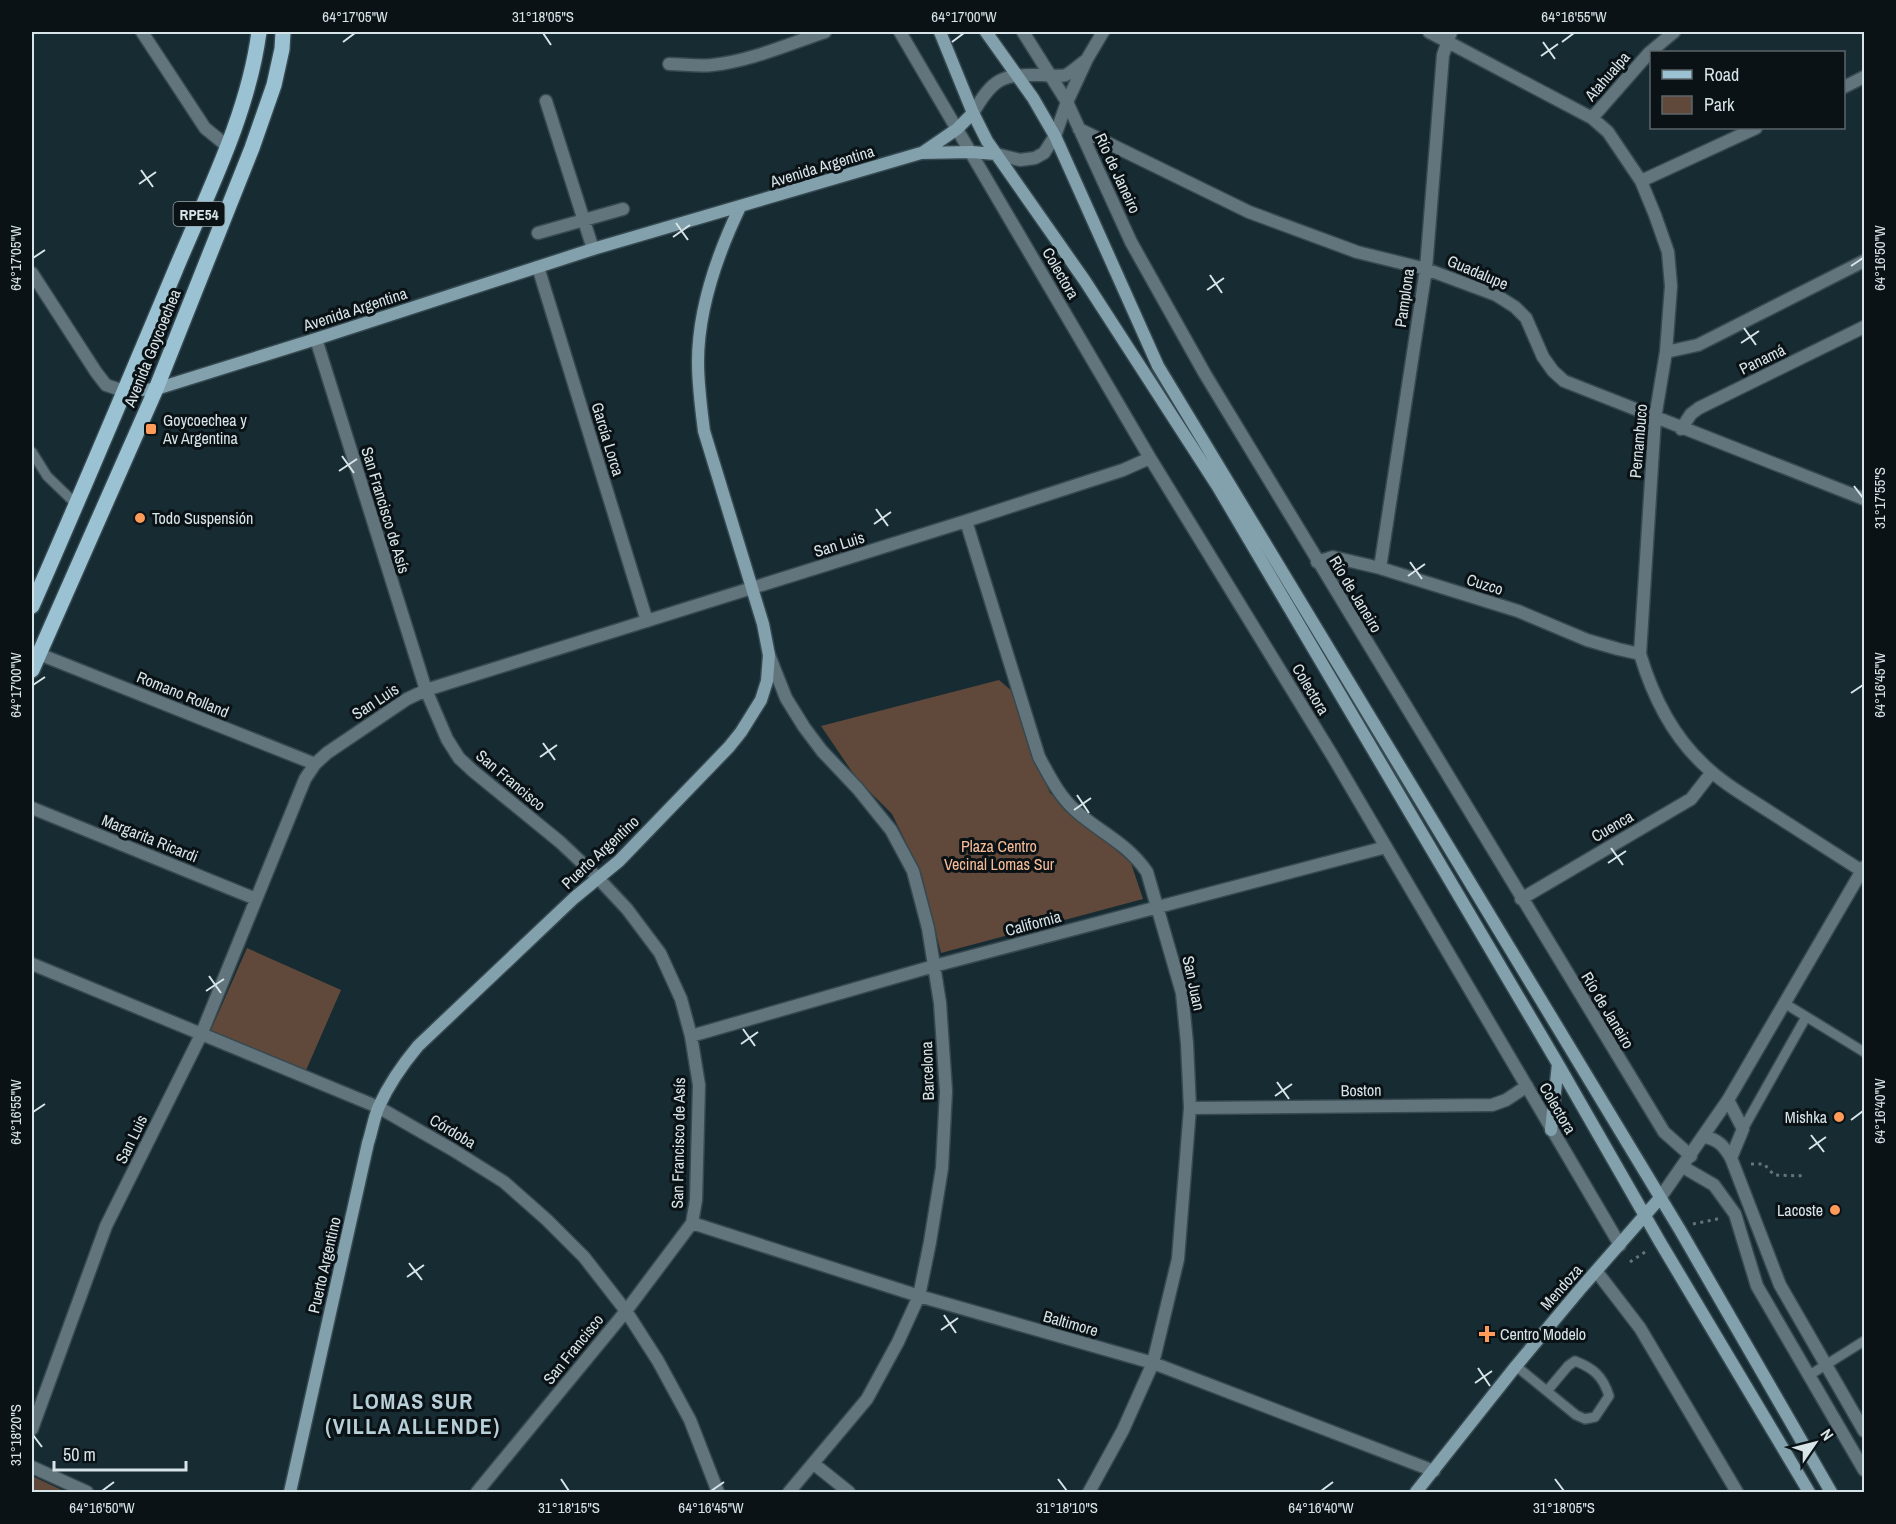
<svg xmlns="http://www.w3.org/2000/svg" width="1896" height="1524" font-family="'Archivo Narrow',sans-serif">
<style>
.green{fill:#60493a}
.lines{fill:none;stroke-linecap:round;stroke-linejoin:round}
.service-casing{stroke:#364950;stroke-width:12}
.minor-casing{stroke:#364950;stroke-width:15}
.tertiary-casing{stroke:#364950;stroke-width:15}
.secondary-casing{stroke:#364950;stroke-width:15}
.primary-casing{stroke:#364950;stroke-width:18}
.path{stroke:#63757b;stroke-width:3;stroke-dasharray:3 4.5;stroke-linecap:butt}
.service{stroke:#62757c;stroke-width:9}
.minor{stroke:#62757c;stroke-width:12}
.tertiary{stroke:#62757c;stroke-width:12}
.secondary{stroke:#82a1ac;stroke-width:12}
.primary{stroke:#9bc2d2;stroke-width:15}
.ticks{fill:none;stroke:#d7e4e8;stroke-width:2}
.poi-dot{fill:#fe9b58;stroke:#0a1216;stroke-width:2}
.labels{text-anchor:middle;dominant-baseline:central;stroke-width:6;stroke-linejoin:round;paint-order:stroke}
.shield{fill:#0a1216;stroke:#9aa5a9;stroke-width:1.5}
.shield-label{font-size:15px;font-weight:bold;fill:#d7e4e8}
.street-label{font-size:16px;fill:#d7e4e8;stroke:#0a1216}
.poi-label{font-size:16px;fill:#d7e4e8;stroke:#0a1216;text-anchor:start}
.park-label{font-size:16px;fill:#f9bd97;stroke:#0a1216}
.district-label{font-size:22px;font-weight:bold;letter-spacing:1.5px;fill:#b7cfd8;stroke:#0a1216}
.neatline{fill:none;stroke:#d7e4e8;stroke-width:2}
.ticks-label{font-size:15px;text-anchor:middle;fill:#d7e4e8}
</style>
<rect width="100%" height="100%" fill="#172b33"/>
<path class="green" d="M 999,680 L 1013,692 L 1025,732 L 1050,793 L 1131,863 L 1143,899 L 941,953 L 921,873 L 892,814 L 857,779 L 821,726 Z
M 247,948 L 341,990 L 304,1075 L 210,1032 Z
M 32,1476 L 66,1492 L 32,1492 Z"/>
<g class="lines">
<defs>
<path id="service" d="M 32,452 L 47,476 L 77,505
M 1784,1003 L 1864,1052
M 1743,1129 L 1806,1017
M 1516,1366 L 1576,1415 L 1585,1419 L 1595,1417 L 1609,1396 C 1603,1376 1593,1368 1575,1361 L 1568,1366 L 1547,1391
M 1808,1376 L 1864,1341"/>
<path id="minor" d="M 142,32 L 205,128 L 227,146
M 900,32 L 1150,458 L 1332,755 L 1620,1245
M 1023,32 L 1067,102 L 1131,242 L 1205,374 L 1664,1132 L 1691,1156
M 1429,32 L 1592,118 L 1608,132 L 1641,181 L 1655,215 L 1668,252 L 1671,286 L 1666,352 L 1655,418 L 1640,654 C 1652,694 1672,735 1703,764 C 1722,783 1747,797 1770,812 C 1800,831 1831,851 1862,871
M 669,64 C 683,64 698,67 712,65 C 751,61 788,44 825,32
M 1844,87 L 1864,77
M 546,101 L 593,249
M 1592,118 L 1649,53 L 1674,32
M 1079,129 L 1249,212 L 1357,252 L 1426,269 L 1496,295 L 1515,307 L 1526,318 L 1543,357 L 1553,371 L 1564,381 L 1864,499
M 1641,181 L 1756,128
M 538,233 L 623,209
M 538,267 L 647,621
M 32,273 L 96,372 L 106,385 L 124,391
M 316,339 L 426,690 L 447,739 L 459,758 L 473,771 L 560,842 L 597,877 L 627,909 L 660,953 L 681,999 L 691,1036 L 699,1085 L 696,1200 L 692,1223 L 626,1311 L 477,1492
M 1666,352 L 1698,345 L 1864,261
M 1681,429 L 1691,414 L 1699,408 L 1864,327
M 966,521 L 1039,757 C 1050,777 1059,796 1076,811 C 1101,833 1127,843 1147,872 L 1182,993 L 1187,1043 L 1190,1108 L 1178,1259 L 1153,1363 L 1123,1430 L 1089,1492
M 1317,562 L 1333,557 L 1380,568 L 1518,611 L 1587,640 L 1618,649 L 1640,654
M 1380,568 L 1426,269 L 1443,55 L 1451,32
M 39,654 L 315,764
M 769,655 L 786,698 L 804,727 L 822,751 L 858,789 L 891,830 L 913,871 L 928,928 L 940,1003 L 946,1091 L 942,1168 L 930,1242 L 919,1296 L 898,1342 L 867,1399 L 789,1492
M 32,808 L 256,899
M 1521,899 L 1691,799 L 1712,772
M 32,964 L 378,1107 L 453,1150 L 504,1182 L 547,1220 L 584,1257 L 626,1311 L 658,1361 L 690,1420 L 718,1492
M 691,1036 L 934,966 L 1386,847
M 1190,1108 L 1492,1105 L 1506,1100 L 1527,1086
M 692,1223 L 919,1296 L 1153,1363 L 1434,1471
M 32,1429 L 106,1226 L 201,1035 L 305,779 L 315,764 L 327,753 L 407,699 L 426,690 L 966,521 L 1123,470 L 1150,458
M 814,1464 L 849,1492
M 32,1467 L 87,1492"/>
<path id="tertiary" d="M 973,113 C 993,78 1002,74 1042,75 C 1049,75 1059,77 1066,75 C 1072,72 1079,65 1085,61
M 996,154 L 1020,160 L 1035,158 L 1044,153 L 1055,136 L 1067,102 L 1087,59 L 1103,32
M 1728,1100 L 1743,1129 L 1731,1158
M 1704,1137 C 1718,1139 1724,1146 1731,1158 L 1780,1285 L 1864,1431
M 1683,1167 L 1714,1185 L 1735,1214 L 1757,1286 L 1864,1470
M 1660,1198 L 1728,1100 L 1864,867
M 1597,1272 L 1640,1328 L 1737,1492"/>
<path id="secondary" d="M 940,32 L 973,113 L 987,141 L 1085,281 L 1218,487 L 1558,1064 L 1660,1242 L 1809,1492
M 986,32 L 1033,98 L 1055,136 L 1158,366 L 1680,1230 L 1831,1492
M 922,153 L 957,129 L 973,113
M 124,391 L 156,389 L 316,339 L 593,249 L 921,153 L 971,152 L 996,154
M 1551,1130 L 1558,1064
M 290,1492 L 368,1143 C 372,1131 374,1117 379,1106 C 389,1084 403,1064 418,1046 L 574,898 L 619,861 L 729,747 L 741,732 L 761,700 L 767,681 L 769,655 L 763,624 L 704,431 C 701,408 698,385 698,362 C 698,308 717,255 740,207
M 1416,1492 L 1516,1366 L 1582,1287 L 1660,1198"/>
<path id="primary" d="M 32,606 C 81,495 128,383 175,271 C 207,194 248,115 259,32
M 32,670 L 156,389 L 252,148 L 274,85 L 282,49 L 283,32"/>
</defs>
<use href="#service" class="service-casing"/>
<use href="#minor" class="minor-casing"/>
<use href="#tertiary" class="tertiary-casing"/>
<use href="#secondary" class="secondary-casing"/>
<use href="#primary" class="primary-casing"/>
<path class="path" d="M 1751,1164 L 1764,1164 L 1774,1175 L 1806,1176
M 1693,1224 L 1722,1218
M 1630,1262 L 1648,1250"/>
<use href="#service" class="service"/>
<use href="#minor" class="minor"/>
<use href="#tertiary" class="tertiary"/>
<use href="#secondary" class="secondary"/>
<use href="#primary" class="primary"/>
</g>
<path class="ticks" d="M 543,33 L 551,45M 343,42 L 355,33M 952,42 L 964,33M 1543,42 L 1555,59M 1562,42 L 1574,33M 1541,56 L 1558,44M 141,170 L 153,187M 139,184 L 156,172M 676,223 L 688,240M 673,237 L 690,225M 33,258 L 45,250M 1851,266 L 1863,258M 1210,275 L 1222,293M 1207,290 L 1224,278M 1744,328 L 1756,345M 1741,343 L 1759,331M 342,456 L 354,473M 339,471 L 357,459M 1854,486 L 1863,498M 876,509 L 888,526M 874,524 L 891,512M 1410,562 L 1422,579M 1408,576 L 1425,564M 33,685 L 45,677M 1851,693 L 1863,685M 543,743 L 555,760M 540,757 L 557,745M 1077,795 L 1089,813M 1074,810 L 1091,798M 1611,848 L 1623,865M 1608,863 L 1626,851M 209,976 L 221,993M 206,991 L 224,979M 743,1029 L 755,1046M 741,1044 L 758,1032M 1277,1082 L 1289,1099M 1275,1096 L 1292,1084M 33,1112 L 45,1104M 1851,1120 L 1863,1111M 1811,1135 L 1824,1152M 1809,1149 L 1826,1137M 409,1263 L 422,1280M 407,1277 L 424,1265M 944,1315 L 956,1333M 941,1330 L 958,1318M 1478,1368 L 1490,1386M 1475,1383 L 1492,1371M 33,1435 L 42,1447M 561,1479 L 569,1491M 1058,1479 L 1067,1491M 1555,1479 L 1564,1491M 102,1491 L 114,1482M 711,1491 L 724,1482M 1321,1491 L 1333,1482"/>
<g class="poi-dot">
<rect x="145" y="423" width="12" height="12" rx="3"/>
<circle cx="140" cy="518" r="6"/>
<circle cx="1839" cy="1117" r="6"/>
<circle cx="1835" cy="1210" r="6"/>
<path d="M1484 1325h6v6h6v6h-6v6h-6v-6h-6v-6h6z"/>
</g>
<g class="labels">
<rect class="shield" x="173.5" y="202" width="51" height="24" rx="4.5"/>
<g class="shield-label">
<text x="199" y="214">RPE54</text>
</g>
<g class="street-label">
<text transform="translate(1607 76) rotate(-49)">Atahualpa</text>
<text transform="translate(822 166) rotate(-17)">Avenida Argentina</text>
<text transform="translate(1118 173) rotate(65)">Río de Janeiro</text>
<text transform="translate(1478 272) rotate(23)">Guadalupe</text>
<text transform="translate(1061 273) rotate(60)">Colectora</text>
<text transform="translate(1404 298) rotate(-82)">Pamplona</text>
<text transform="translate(355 309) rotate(-18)">Avenida Argentina</text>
<text transform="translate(152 348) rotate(-68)">Avenida Goycoechea</text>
<text transform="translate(1762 359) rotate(-26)">Panamá</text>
<text transform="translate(608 439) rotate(73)">García Lorca</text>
<text transform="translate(1638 441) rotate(-85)">Pernambuco</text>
<text transform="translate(386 510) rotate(73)">San Francisco de Asís</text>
<text transform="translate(839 544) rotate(-17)">San Luis</text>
<text transform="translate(1485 584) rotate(17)">Cuzco</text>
<text transform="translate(1356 594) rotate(59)">Río de Janeiro</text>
<text transform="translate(1311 689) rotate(59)">Colectora</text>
<text transform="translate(183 694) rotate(22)">Romano Rolland</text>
<text transform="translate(375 701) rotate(-33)">San Luis</text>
<text transform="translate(511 780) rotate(40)">San Francisco</text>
<text transform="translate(1612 826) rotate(-30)">Cuenca</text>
<text transform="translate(150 838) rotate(22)">Margarita Ricardi</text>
<text transform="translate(600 852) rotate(-43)">Puerto Argentino</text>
<text transform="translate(1033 923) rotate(-15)">California</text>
<text transform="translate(1194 983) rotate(78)">San Juan</text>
<text transform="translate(1608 1010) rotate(59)">Río de Janeiro</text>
<text transform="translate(927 1071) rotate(-92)">Barcelona</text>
<text transform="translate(1361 1090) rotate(-1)">Boston</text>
<text transform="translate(1558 1108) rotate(60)">Colectora</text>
<text transform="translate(453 1131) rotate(31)">Córdoba</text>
<text transform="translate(131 1139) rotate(-64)">San Luis</text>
<text transform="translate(678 1143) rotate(-89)">San Francisco de Asís</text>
<text transform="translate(324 1265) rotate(-77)">Puerto Argentino</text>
<text transform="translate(1561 1287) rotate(-49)">Mendoza</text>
<text transform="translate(1071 1323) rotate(16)">Baltimore</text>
<text transform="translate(573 1349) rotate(-51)">San Francisco</text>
</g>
<g class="poi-label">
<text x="163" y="420">Goycoechea y<tspan x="163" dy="18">Av Argentina</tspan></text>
<text x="152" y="518">Todo Suspensión</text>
<text x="1827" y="1117" text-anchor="end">Mishka</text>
<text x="1823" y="1210" text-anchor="end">Lacoste</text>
<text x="1500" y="1334">Centro Modelo</text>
</g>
<g class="park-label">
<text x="999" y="846">Plaza Centro<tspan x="999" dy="18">Vecinal Lomas Sur</tspan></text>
</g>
<g class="district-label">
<text x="413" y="1401">LOMAS SUR<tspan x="413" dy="25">(VILLA ALLENDE)</tspan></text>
</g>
</g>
<rect width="1896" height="1524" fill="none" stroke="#0a1216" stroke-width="66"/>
<rect x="1650" y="51" width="195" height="78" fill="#0a1216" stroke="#5c666a" stroke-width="1.5"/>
<rect x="1662" y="70" width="30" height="9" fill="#9bc2d2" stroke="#5c666a" stroke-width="1.5"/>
<text x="1704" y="81" font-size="18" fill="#d7e4e8">Road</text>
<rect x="1662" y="96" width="30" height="18" fill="#60493a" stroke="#5c666a" stroke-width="1.5"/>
<text x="1704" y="111" font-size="18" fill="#d7e4e8">Park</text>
<g transform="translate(1815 1443) rotate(55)" stroke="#0a1216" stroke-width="4.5" paint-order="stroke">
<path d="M0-4.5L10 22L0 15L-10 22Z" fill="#d7e4e8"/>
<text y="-9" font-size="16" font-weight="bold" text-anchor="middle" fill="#d7e4e8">N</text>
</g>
<path d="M54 1461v9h132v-9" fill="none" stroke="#d7e4e8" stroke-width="3"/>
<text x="63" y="1461" font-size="18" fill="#d7e4e8" stroke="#0a1216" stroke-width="4.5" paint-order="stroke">50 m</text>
<rect x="33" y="33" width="1830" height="1458" class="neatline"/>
<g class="ticks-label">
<text x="355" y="22">64°17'05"W</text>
<text x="543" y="22">31°18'05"S</text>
<text x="964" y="22">64°17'00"W</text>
<text x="1574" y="22">64°16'55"W</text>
<text transform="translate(1880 258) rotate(-90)" y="5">64°16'50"W</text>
<text transform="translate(16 258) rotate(-90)" y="5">64°17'05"W</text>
<text transform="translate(1880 498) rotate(-90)" y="5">31°17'55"S</text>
<text transform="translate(1880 685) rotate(-90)" y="5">64°16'45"W</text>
<text transform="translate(16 685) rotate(-90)" y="5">64°17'00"W</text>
<text transform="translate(1880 1111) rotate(-90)" y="5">64°16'40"W</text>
<text transform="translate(16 1112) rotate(-90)" y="5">64°16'55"W</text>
<text transform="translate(16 1435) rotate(-90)" y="5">31°18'20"S</text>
<text x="102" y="1513">64°16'50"W</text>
<text x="569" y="1513">31°18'15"S</text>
<text x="711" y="1513">64°16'45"W</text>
<text x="1067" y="1513">31°18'10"S</text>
<text x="1321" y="1513">64°16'40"W</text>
<text x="1564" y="1513">31°18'05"S</text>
</g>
</svg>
